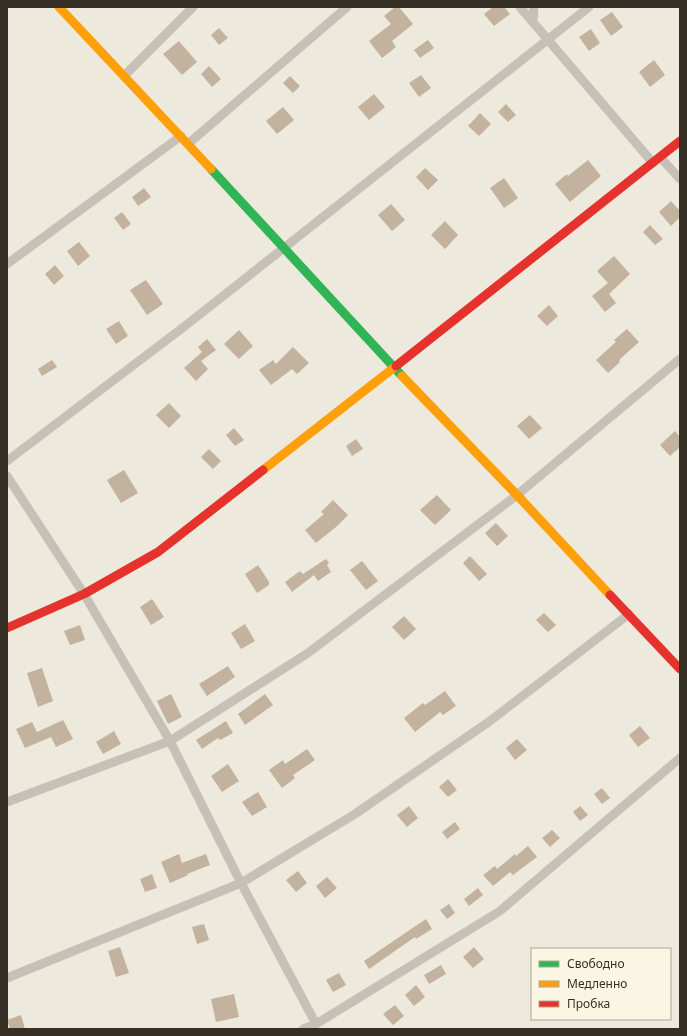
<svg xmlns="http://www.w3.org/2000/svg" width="687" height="1036" font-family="'Noto Sans',sans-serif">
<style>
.building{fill:#c3b29d}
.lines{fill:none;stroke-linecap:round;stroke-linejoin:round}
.street{stroke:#c5c1b7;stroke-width:9}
.fast{stroke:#30b455;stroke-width:9}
.slow{stroke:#ff9f0a;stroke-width:9}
.jam{stroke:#e5322d;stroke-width:9}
</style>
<rect width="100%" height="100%" fill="#edeadd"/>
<path class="building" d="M 395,7 L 399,7 L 413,24 L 392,41 L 396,47 L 382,58 L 369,41 L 391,24 L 384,16 Z
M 493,7 L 504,7 L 510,14 L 494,26 L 484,14 Z
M 612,12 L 623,27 L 611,36 L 600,20 Z
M 219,28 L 228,38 L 219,45 L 211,35 Z
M 591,29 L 600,43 L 589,51 L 579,37 Z
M 428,40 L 434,48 L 420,58 L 414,50 Z
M 179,41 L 197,62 L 182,75 L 163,54 Z
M 654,60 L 665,75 L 650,87 L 639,72 Z
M 209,66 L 221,79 L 212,87 L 201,74 Z
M 421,75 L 431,88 L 419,97 L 409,83 Z
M 290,76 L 300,86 L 293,93 L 283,83 Z
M 374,94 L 385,107 L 369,120 L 358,107 Z
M 506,104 L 516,115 L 508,122 L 498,112 Z
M 283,107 L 294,120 L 277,134 L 266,121 Z
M 480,113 L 491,124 L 479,136 L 468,126 Z
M 588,160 L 601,176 L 570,202 L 555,184 L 567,174 L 568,176 Z
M 425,168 L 438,180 L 428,190 L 416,177 Z
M 504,178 L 518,198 L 504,208 L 490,188 Z
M 144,188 L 151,197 L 138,206 L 132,197 Z
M 671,201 L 680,211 L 680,217 L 671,226 L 659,212 Z
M 391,204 L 405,220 L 392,231 L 378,215 Z
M 122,212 L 131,224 L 123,230 L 114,218 Z
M 445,221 L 458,235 L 445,249 L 431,235 Z
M 650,225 L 663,239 L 655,245 L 643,232 Z
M 79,242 L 90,256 L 78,266 L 67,251 Z
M 614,256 L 630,274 L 609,294 L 616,303 L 605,312 L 592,296 L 608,283 L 597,271 Z
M 55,265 L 64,276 L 54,285 L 45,274 Z
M 146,280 L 163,304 L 147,315 L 130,290 Z
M 549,305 L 558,316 L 547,326 L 537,316 Z
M 119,321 L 128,336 L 116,344 L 106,329 Z
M 627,329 L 639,342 L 619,360 L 620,362 L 608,373 L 596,360 L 616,342 L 614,340 Z
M 239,330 L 253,346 L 239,359 L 224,344 Z
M 207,339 L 216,350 L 201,361 L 208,369 L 196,381 L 184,368 L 202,352 L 198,347 Z
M 293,347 L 309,363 L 297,374 L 292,369 L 271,385 L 259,370 L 273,360 L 276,364 Z
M 52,360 L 57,367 L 42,376 L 38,369 Z
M 169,403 L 181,416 L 169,428 L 156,415 Z
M 530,415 L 542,428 L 529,439 L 517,426 Z
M 234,428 L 244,440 L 235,446 L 226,435 Z
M 675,431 L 680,437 L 680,447 L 670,456 L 660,445 Z
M 356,439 L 363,449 L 352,456 L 346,446 Z
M 209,449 L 221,461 L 213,469 L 201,457 Z
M 124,470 L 138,493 L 121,503 L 107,480 Z
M 437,495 L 451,510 L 435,525 L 420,510 Z
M 333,500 L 348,515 L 336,527 L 316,543 L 305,530 L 324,514 L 321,512 Z
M 496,523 L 508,536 L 497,546 L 485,533 Z
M 470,556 L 487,574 L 479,581 L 463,563 Z
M 326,559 L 329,563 L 327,565 L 331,572 L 318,581 L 314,575 L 292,592 L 285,582 L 300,571 L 303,574 Z
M 362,561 L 378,581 L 366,590 L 350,570 Z
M 258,565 L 269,582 L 269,585 L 257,593 L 245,574 Z
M 152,599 L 164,617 L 151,625 L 140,607 Z
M 544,613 L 556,625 L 548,632 L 536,620 Z
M 404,616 L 416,629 L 404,640 L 392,627 Z
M 245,624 L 255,641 L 241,649 L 231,633 Z
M 80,625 L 85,640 L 70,645 L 64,631 Z
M 228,666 L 235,677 L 207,696 L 199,684 Z
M 42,668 L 53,701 L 38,707 L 27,673 Z
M 445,691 L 456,706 L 443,715 L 440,712 L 415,732 L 404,718 L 423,703 L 425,705 Z
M 171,694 L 182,717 L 168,724 L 157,701 Z
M 265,694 L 273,705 L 245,725 L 238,714 Z
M 63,720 L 73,739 L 56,747 L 51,737 L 25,748 L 16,729 L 32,722 L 37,732 Z
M 226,721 L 233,733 L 220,740 L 218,738 L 202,749 L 196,740 Z
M 640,726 L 650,738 L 638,747 L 629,735 Z
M 114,731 L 121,744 L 103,754 L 96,742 Z
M 517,739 L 527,750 L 515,760 L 506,748 Z
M 307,749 L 315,760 L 293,775 L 295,778 L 282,788 L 269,770 L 283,760 L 285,764 Z
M 228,764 L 239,781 L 222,792 L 211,776 Z
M 448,779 L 457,790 L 448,797 L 439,787 Z
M 602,788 L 610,798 L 602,804 L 594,794 Z
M 258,792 L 267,807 L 252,816 L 242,802 Z
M 409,806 L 418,818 L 407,827 L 397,815 Z
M 580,806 L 588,815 L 580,821 L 573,812 Z
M 455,822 L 460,829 L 447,839 L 442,832 Z
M 552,830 L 560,838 L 550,847 L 542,838 Z
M 528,846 L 537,857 L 513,875 L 510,872 L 493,886 L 483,875 L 495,866 L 497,869 L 515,854 L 516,856 Z
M 179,854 L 182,863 L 206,854 L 210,865 L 187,874 L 188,875 L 170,883 L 161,862 Z
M 298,871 L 307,883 L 296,892 L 286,880 Z
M 152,874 L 157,888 L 145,892 L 140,879 Z
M 327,877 L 337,888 L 325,898 L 316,886 Z
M 478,888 L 483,895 L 469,906 L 464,899 Z
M 449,904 L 455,913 L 447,919 L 440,910 Z
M 426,919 L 432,929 L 416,939 L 415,937 L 369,969 L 364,961 Z
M 204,924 L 209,940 L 197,944 L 192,927 Z
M 120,947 L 129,973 L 116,977 L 108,951 Z
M 474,947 L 484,959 L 473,968 L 463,957 Z
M 441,965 L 446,974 L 429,984 L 424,975 Z
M 339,973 L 346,985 L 333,992 L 326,980 Z
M 416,985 L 425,997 L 414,1006 L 405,995 Z
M 234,994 L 239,1017 L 216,1022 L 211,999 Z
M 395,1005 L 404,1016 L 393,1025 L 383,1014 Z
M 21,1015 L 25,1029 L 10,1029 L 7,1020 Z"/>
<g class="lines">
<path class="street" d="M 520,7 L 653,163
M 533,22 L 534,7
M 124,76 L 193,7
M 188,144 L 347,7
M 660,157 L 680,179
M 7,264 L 181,136
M 7,461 L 185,326 L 589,7
M 7,476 L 84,594 L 170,741 L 241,883 L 316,1024
M 7,802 L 170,741 L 308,653 L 517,495 L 680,359
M 7,978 L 241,883 L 355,814 L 490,721 L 629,614
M 303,1029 L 316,1024 L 500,911 L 680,758"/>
<path class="fast" d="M 211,169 L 402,376"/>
<path class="slow" d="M 59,7 L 211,169
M 402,376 L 517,495 L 610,595
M 263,470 L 396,366"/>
<path class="jam" d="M 396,366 L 680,141
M 610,595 L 680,669
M 7,628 L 84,594 L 158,552 L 263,470"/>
</g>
<rect width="687" height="1036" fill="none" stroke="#362f25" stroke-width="16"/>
<rect x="531" y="948" width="140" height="72" fill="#fbf6e4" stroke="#aca698"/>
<rect x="539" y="961" width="20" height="6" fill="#30b455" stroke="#aca698"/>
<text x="567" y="968" font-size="12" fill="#362f25">Свободно</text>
<rect x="539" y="981" width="20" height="6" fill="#ff9f0a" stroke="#aca698"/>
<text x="567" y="988" font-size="12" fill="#362f25">Медленно</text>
<rect x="539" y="1001" width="20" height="6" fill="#e5322d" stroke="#aca698"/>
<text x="567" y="1008" font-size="12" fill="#362f25">Пробка</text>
</svg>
